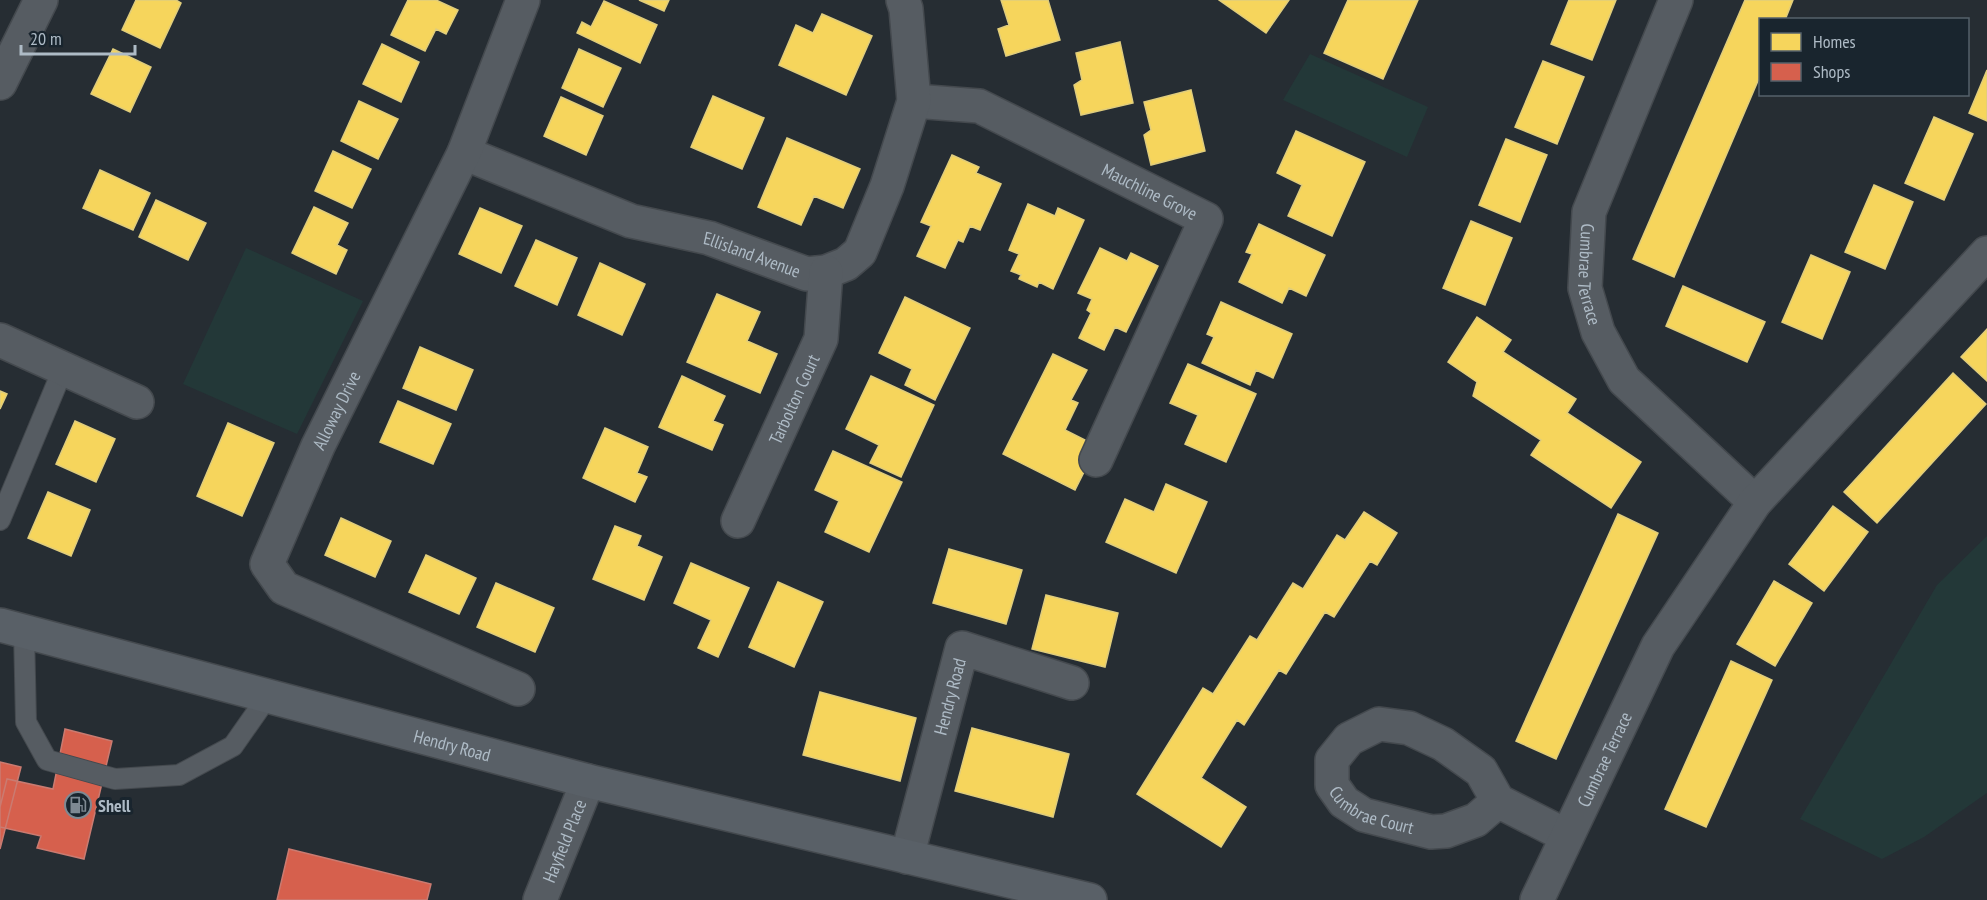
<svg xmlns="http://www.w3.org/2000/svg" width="1987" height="900" font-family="'PT Sans Narrow',sans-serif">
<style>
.green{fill:#233838}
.homes{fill:#f6d55c;stroke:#e0cd7c;stroke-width:1.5}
.shops{fill:#d6604d;stroke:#ca7b71;stroke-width:1.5}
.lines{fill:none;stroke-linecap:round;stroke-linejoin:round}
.lane-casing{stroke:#44494e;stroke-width:22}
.street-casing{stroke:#44494e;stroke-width:36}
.secondary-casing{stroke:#44494e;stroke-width:36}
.lane{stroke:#565c62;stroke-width:20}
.street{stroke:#565c62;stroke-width:33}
.secondary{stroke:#596067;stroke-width:33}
.labels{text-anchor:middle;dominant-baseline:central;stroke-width:6;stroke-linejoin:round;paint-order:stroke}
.street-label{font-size:18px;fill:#aebbc6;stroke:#19252e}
.poi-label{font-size:18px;font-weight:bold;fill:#aebbc6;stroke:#19252e;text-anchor:start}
</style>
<rect width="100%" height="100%" fill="#262d33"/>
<path class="green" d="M 1310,54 L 1428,107 L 1407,157 L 1283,100 Z
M 246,248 L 363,301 L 297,434 L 183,384 Z
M 1987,536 L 1987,793 L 1924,837 L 1882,859 L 1800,819 L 1937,585 Z"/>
<path class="homes" d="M 136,0 L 176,0 L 181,3 L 160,48 L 122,30 Z
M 408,0 L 436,0 L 458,10 L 446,34 L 436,29 L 425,51 L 391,35 Z
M 639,0 L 669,0 L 664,11 Z
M 1001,0 L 1048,0 L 1060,40 L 1006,56 L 998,29 L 1009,25 Z
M 1219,0 L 1289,0 L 1266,33 Z
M 1348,0 L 1418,0 L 1383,79 L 1324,53 Z
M 1569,0 L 1616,0 L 1592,60 L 1551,44 Z
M 1745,0 L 1793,0 L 1785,20 L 1760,20 L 1760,76 L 1674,277 L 1633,259 Z
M 604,1 L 657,25 L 640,63 L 577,33 L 582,22 L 591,27 Z
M 822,14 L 872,36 L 846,95 L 779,65 L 796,25 L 813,33 Z
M 1120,42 L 1133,103 L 1081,115 L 1074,85 L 1082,80 L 1076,53 Z
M 382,44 L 419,62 L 401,102 L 363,84 Z
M 113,49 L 151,67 L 130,112 L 91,94 Z
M 579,49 L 621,68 L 603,107 L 562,88 Z
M 1543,61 L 1584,77 L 1557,144 L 1515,127 Z
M 1987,70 L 1987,121 L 1969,113 Z
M 1191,90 L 1205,151 L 1151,165 L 1144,135 L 1151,130 L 1144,102 Z
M 713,96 L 764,118 L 742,169 L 691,147 Z
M 561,97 L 603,116 L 586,155 L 544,136 Z
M 359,101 L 398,119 L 378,159 L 341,141 Z
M 1934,117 L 1973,134 L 1944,200 L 1905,183 Z
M 1296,131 L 1365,162 L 1332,236 L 1288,216 L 1302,185 L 1277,173 Z
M 787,138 L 860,169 L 843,208 L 814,196 L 801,225 L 758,207 Z
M 1506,139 L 1547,155 L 1520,222 L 1479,205 Z
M 333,151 L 371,169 L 352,208 L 315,191 Z
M 952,155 L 979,167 L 976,173 L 1001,184 L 980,230 L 970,226 L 963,242 L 958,240 L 945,268 L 917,256 L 931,226 L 921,222 Z
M 100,170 L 150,193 L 133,230 L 83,208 Z
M 1874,185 L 1913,202 L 1885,269 L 1845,252 Z
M 156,200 L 206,223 L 188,260 L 139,237 Z
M 1028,204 L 1055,216 L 1058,208 L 1084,220 L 1053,289 L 1039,282 L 1037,287 L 1019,279 L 1021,275 L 1011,271 L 1019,254 L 1009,250 Z
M 314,207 L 348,223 L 337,245 L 347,250 L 336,274 L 292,253 Z
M 480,208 L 522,226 L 501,273 L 459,254 Z
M 1471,221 L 1512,238 L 1485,305 L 1443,288 Z
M 1259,224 L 1325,255 L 1306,296 L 1289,288 L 1282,303 L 1239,282 L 1252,254 L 1246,252 Z
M 536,240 L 577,258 L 557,305 L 515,286 Z
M 1100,248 L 1127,261 L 1131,253 L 1158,266 L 1126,332 L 1115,327 L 1104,350 L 1079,338 L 1091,313 L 1087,310 L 1092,299 L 1078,293 Z
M 1811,255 L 1850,272 L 1822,339 L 1782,322 Z
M 600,263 L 645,284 L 622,335 L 578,315 Z
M 1683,286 L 1765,322 L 1747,362 L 1666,326 Z
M 717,294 L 760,312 L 747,341 L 777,354 L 760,393 L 687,362 Z
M 905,297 L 970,328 L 935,400 L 905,385 L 912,369 L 879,353 Z
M 1221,302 L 1292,334 L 1273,378 L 1256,370 L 1250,385 L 1202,363 L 1214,337 L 1207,334 Z
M 1477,317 L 1511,340 L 1503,352 L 1576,399 L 1567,413 L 1641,462 L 1611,508 L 1531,455 L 1541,440 L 1473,396 L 1477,382 L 1448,362 Z
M 1987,329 L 1987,381 L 1961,357 Z
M 420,347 L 473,370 L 456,410 L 403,388 Z
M 1053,354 L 1087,370 L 1071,400 L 1078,403 L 1065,430 L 1097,446 L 1075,490 L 1003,454 Z
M 1188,364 L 1256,394 L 1226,462 L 1185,444 L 1198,415 L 1170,403 Z
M 1953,373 L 1986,404 L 1877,523 L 1844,492 Z
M 682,376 L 725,396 L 713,421 L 723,425 L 712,450 L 659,427 Z
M 871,376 L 934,405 L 901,477 L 870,463 L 879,445 L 846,429 Z
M 0,391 L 7,394 L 0,409 Z
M 398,401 L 451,424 L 433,464 L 380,442 Z
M 75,421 L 115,439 L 96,482 L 56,464 Z
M 228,423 L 274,443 L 242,516 L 197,496 Z
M 605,428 L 648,447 L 637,473 L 647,477 L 635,502 L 583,478 Z
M 833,451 L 902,482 L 869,552 L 825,532 L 839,501 L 815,490 Z
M 1166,484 L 1207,502 L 1176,573 L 1106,542 L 1125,499 L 1154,512 Z
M 48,492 L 90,510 L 71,556 L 28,538 Z
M 1833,506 L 1868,532 L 1824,591 L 1789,564 Z
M 1364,512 L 1397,533 L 1377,565 L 1370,561 L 1334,617 L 1325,612 L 1286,674 L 1279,670 L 1244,725 L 1237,720 L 1201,778 L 1246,807 L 1221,847 L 1137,794 L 1203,688 L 1213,694 L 1250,636 L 1257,640 L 1293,583 L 1303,589 L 1337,535 L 1345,540 Z
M 1618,514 L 1658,533 L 1556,759 L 1516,741 Z
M 341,518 L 391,541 L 375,577 L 325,555 Z
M 615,526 L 641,536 L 637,546 L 662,557 L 644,600 L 593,579 Z
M 949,549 L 1022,570 L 1006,624 L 933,603 Z
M 426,555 L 476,578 L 459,614 L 409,592 Z
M 691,563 L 749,588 L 718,657 L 698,648 L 711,620 L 674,603 Z
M 1774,581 L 1812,603 L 1775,666 L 1737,644 Z
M 778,582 L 823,602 L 794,667 L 749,647 Z
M 496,583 L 554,608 L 535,652 L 477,627 Z
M 1046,595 L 1118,613 L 1105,667 L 1032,649 Z
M 1731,661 L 1772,680 L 1706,827 L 1665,809 Z
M 820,692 L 916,718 L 900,781 L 803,755 Z
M 972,728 L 1069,754 L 1053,817 L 955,791 Z"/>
<path class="shops" d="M 65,729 L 112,741 L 84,859 L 37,848 L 41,836 L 0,827 L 0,807 L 7,779 L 53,789 Z
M 0,762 L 21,767 L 0,849 Z
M 289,849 L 431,884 L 427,900 L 277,900 Z"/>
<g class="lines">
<defs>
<path id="lane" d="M 0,520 L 63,369
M 24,631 L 26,722 L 47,760 L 115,779 L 179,775 L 233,746 L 268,696"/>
<g id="street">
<path id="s1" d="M 1676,0 L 1589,212 L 1585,288 L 1598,332 L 1624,380 L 1755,502"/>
<path d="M 0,83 L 41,0"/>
<path id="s2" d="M 914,101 L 979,106 L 1206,219 L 1096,460"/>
<path id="s3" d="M 464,153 L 631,221 L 709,238 L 807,274 L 826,272 L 846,264 L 860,252 L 887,186 L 914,101 L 906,9 L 903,0"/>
<path d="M 0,340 L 137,402"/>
<path id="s4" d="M 738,521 L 821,339 L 826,272"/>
<path id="s5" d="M 518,689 L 284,588 L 267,564 L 318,446 L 464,153 L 523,0"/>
<path id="s6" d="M 1498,801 L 1481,771 L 1443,744 L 1409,728 L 1379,724 L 1349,739 L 1332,760 L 1332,785 L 1344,802 L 1364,815 L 1431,832 L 1446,831 L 1476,820 L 1498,801 L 1567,836"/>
<path id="s7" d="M 907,857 L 962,648 L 1072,683"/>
<path id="s8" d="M 540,900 L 588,781"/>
<path id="s9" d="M 1537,900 L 1658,646 L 1755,502 L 1987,253"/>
</g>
<g id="secondary">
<path id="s10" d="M 0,625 L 588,781 L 1090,900"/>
</g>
</defs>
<use href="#lane" class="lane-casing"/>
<use href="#street" class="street-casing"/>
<use href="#secondary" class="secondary-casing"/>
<use href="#lane" class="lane"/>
<use href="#street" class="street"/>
<use href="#secondary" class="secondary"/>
</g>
<defs>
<symbol id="fuel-ring" viewBox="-11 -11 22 22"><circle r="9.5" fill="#19252e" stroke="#7e8993" stroke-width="1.5"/><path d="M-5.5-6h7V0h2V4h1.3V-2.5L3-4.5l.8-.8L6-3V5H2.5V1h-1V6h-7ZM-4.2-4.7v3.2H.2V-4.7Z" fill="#7e8993"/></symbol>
</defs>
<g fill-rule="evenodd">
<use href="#fuel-ring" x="63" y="790" width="30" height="30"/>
</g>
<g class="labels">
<g class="street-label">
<text stroke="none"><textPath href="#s2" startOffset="256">Mauchline Grove</textPath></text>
<text stroke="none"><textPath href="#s3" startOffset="306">Ellisland Avenue</textPath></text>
<text stroke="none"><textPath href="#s1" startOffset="292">Cumbrae Terrace</textPath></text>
<text stroke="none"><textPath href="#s4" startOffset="134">Tarbolton Court</textPath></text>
<text stroke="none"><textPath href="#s5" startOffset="453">Alloway Drive</textPath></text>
<text stroke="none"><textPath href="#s7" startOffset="166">Hendry Road</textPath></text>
<text stroke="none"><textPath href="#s10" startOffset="468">Hendry Road</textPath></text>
<text stroke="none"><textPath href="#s9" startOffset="156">Cumbrae Terrace</textPath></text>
<text stroke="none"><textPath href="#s6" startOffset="284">Cumbrae Court</textPath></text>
<text stroke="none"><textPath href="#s8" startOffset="64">Hayfield Place</textPath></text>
</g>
<g class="poi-label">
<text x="98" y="805">Shell</text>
</g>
</g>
<rect x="1759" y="18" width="210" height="78" fill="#19252e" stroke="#55616b" stroke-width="1.5"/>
<rect x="1771" y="33" width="30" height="18" fill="#f6d55c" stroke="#55616b" stroke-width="1.5"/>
<text x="1813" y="48" font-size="18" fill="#aebbc6">Homes</text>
<rect x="1771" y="63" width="30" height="18" fill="#d6604d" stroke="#55616b" stroke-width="1.5"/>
<text x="1813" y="78" font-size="18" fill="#aebbc6">Shops</text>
<path d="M21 45v9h114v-9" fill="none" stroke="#aebbc6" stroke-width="3"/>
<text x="30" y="45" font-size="18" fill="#aebbc6" stroke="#19252e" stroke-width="4.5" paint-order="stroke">20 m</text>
</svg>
